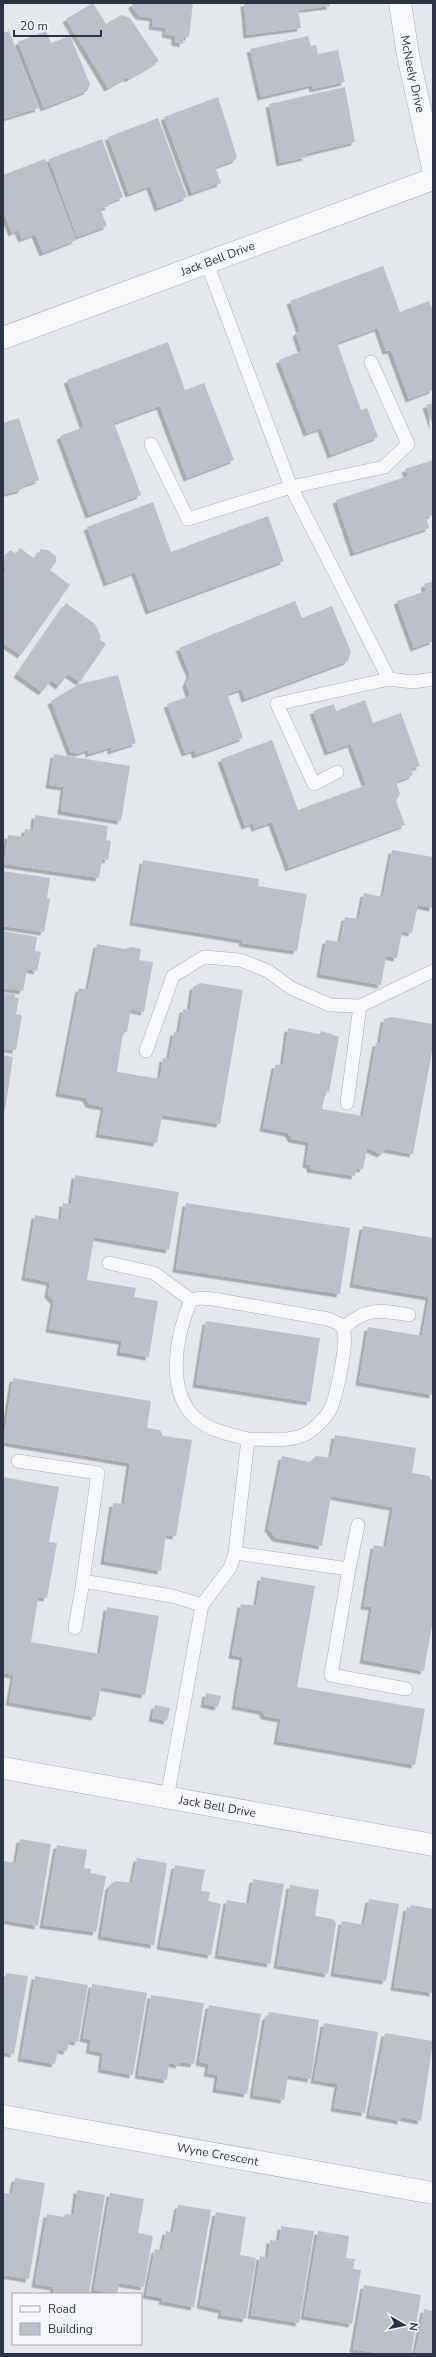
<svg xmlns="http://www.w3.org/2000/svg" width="436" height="2357" font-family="'Nunito Sans',sans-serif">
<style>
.building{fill:#bbc0ca;filter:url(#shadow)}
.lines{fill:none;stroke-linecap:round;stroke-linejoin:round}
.lane-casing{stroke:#a9aeb7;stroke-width:14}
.street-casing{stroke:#a9aeb7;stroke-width:23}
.lane{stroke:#f7f8fa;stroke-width:13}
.street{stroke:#f7f8fa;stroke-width:22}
.labels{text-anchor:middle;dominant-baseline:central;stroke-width:3.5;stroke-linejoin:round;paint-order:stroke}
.street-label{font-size:12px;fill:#2b3445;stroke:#f4f6f9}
</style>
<defs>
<filter id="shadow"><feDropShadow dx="-3.5" dy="3.5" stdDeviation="0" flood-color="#0004"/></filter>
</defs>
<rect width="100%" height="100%" fill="#e4e7ec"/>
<path class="building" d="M 93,3 L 106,24 L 121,15 L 130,18 L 159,61 L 128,79 L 127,77 L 108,88 L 66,19 Z
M 133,3 L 193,3 L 189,37 L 184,37 L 183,44 L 175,42 L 175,36 L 165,34 L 166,28 L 152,26 L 153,18 L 139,16 L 132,6 Z
M 244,3 L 330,3 L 330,6 L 298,10 L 301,28 L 247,35 Z
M 9,31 L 39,108 L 3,119 L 3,33 Z
M 46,31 L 51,43 L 70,36 L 90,84 L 87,91 L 44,108 L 18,42 Z
M 308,36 L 311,46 L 316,45 L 318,54 L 338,50 L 345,82 L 313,89 L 312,85 L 261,97 L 250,49 Z
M 345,87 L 355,142 L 305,154 L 306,157 L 280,163 L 269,104 Z
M 218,97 L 237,157 L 235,160 L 215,167 L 221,183 L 192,193 L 164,117 Z
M 158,118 L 187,197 L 158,208 L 150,186 L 129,194 L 108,137 Z
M 102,139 L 123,197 L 108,203 L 109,206 L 100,209 L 107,226 L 77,237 L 49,159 Z
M 45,159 L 76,240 L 43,253 L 35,234 L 22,239 L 18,230 L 12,233 L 3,210 L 3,175 Z
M 383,266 L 400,312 L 429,301 L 433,311 L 433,390 L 409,399 L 391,350 L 386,351 L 378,328 L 337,343 L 361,410 L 367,408 L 378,437 L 331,455 L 321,428 L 307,433 L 279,360 L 302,351 L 296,334 L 300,330 L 290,301 Z
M 168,342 L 185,390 L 204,383 L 234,460 L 187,478 L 160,406 L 114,423 L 141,495 L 89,515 L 60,436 L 84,427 L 67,380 Z
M 433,403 L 433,426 L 426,405 Z
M 19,418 L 39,480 L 23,486 L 21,490 L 3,494 L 3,423 Z
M 433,460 L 433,515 L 426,517 L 429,528 L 354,553 L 336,500 L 408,476 L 405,469 Z
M 153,502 L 171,552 L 268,516 L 284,561 L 149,611 L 135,572 L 107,583 L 87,527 Z
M 20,548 L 35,559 L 41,549 L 48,550 L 56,556 L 56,562 L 50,570 L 70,585 L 21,655 L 3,643 L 5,624 L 3,622 L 3,573 L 6,568 L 3,565 L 3,559 L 10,550 L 16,554 Z
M 433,581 L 433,641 L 414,648 L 397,601 L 426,591 L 424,584 Z
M 295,601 L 302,618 L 332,606 L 351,652 L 348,661 L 245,699 L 242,689 L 227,694 L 243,738 L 196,755 L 194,750 L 185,753 L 167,704 L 190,696 L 186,684 L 190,674 L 179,648 Z
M 66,603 L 95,624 L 101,637 L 99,639 L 106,644 L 80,682 L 68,674 L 59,686 L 51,680 L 42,692 L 17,674 Z
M 118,675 L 136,743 L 111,751 L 111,747 L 89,754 L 88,750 L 76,754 L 75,752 L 71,753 L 51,701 L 79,684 Z
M 365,700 L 373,723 L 401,713 L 420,766 L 411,769 L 413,775 L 396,782 L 400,794 L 396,801 L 405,825 L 289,868 L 272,822 L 255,828 L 253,823 L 245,826 L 221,759 L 272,740 L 298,810 L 366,785 L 351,744 L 328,752 L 313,711 L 334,704 L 336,711 Z
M 54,754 L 130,766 L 121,821 L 61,811 L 64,787 L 49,785 Z
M 35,815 L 108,826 L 106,840 L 111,841 L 108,860 L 102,859 L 99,878 L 4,864 L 8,835 L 24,837 L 25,829 L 33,830 Z
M 392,850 L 433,857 L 433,908 L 418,905 L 412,933 L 402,931 L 397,958 L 386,956 L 381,985 L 320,974 L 326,940 L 340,942 L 345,917 L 359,919 L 364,893 L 383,897 Z
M 143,860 L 259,879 L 258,886 L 307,894 L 297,951 L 242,943 L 243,940 L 133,922 Z
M 3,871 L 50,878 L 47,898 L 50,899 L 44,932 L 3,926 Z
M 3,931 L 37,937 L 35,951 L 41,952 L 37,971 L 27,969 L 23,991 L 3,988 Z
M 97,944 L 124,949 L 131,947 L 141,949 L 139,960 L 153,962 L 144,1012 L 131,1009 L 127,1032 L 123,1032 L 117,1072 L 160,1079 L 163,1058 L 169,1059 L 174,1032 L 179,1033 L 183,1009 L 190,1010 L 193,987 L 200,983 L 243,990 L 220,1124 L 162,1115 L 157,1143 L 99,1134 L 104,1107 L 89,1104 L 86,1098 L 59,1093 L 79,988 L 88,990 Z
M 3,993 L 15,994 L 14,997 L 19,998 L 16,1014 L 22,1015 L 16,1050 L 3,1049 Z
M 392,1017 L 433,1024 L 433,1046 L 413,1154 L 386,1149 L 381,1154 L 367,1148 L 363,1169 L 356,1168 L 355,1176 L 310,1169 L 310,1165 L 306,1164 L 309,1142 L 292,1139 L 288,1133 L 263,1128 L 275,1065 L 283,1064 L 288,1028 L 319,1034 L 322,1031 L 339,1037 L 329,1092 L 326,1091 L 322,1109 L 363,1116 L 376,1043 L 380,1043 L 384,1019 Z
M 3,1055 L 13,1057 L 5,1111 L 3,1110 Z
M 75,1175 L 179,1192 L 169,1250 L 94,1237 L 87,1280 L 136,1288 L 134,1297 L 158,1301 L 149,1357 L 120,1352 L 122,1341 L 49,1329 L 54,1301 L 48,1294 L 50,1282 L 25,1277 L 35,1215 L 61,1220 L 63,1203 L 71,1204 Z
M 186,1203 L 350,1228 L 340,1294 L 176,1269 Z
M 363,1226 L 433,1238 L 433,1395 L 359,1382 L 368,1327 L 422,1336 L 429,1297 L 353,1284 Z
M 206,1321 L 320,1338 L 310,1402 L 196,1384 Z
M 13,1378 L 151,1401 L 147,1428 L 160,1430 L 163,1436 L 192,1440 L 176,1536 L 166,1535 L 161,1571 L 104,1561 L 113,1503 L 124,1504 L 130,1463 L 3,1442 Z
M 335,1435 L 416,1448 L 412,1473 L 429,1476 L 433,1483 L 433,1619 L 424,1671 L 363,1660 L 372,1607 L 364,1606 L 374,1545 L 386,1547 L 393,1507 L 331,1496 L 322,1546 L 276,1538 L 268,1528 L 282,1456 L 310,1462 L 316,1456 L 331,1458 Z
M 3,1477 L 59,1487 L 49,1542 L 57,1543 L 47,1598 L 38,1597 L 31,1642 L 100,1654 L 107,1607 L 159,1616 L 145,1695 L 101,1687 L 95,1717 L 9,1702 L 14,1675 L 3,1673 Z
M 261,1577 L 315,1586 L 297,1687 L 425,1709 L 415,1765 L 277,1741 L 281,1719 L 265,1716 L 262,1711 L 235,1706 L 243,1657 L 232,1655 L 241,1604 L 256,1606 Z
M 206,1693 L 221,1696 L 218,1707 L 204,1704 Z
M 155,1705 L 170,1708 L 167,1721 L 152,1718 Z
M 20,1839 L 51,1844 L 38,1926 L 3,1920 L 3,1861 L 16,1863 Z
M 57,1845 L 87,1850 L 84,1868 L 91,1869 L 90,1873 L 106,1876 L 96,1932 L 43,1925 Z
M 137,1858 L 167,1863 L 154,1945 L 101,1936 L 109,1886 L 115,1881 L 132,1883 Z
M 175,1865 L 205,1870 L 201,1891 L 210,1892 L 208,1901 L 221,1904 L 211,1955 L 160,1946 Z
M 253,1879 L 284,1884 L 270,1964 L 218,1955 L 227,1900 L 249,1904 Z
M 290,1885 L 319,1890 L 315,1916 L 333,1919 L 336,1923 L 328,1974 L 277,1965 Z
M 369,1899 L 399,1904 L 386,1981 L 334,1973 L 342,1921 L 364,1925 Z
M 411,1905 L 433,1909 L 433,1993 L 394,1987 L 407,1907 L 410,1908 Z
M 6,1973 L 28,1976 L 14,2054 L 3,2052 L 3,1979 L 5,1980 Z
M 35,1976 L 88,1985 L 78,2042 L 69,2041 L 67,2051 L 58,2050 L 55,2064 L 21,2058 Z
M 92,1984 L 147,1993 L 133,2075 L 101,2069 L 103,2053 L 89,2050 L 91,2040 L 83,2038 Z
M 151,1995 L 204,2003 L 194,2064 L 180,2062 L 179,2065 L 169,2063 L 167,2080 L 138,2075 Z
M 209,2005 L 261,2014 L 247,2094 L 216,2089 L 218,2075 L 207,2073 L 209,2064 L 199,2062 Z
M 269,2012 L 319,2020 L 311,2079 L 288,2075 L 284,2100 L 253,2095 L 266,2016 L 268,2016 Z
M 324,2023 L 378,2032 L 365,2113 L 334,2108 L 338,2084 L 314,2080 Z
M 385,2033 L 433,2041 L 421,2121 L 401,2117 L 401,2121 L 369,2115 Z
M 15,2178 L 45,2183 L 29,2279 L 3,2275 L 3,2193 L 12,2194 Z
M 77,2190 L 105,2195 L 89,2294 L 53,2294 L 54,2287 L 35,2284 L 47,2214 L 64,2217 L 65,2214 L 74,2215 Z
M 110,2193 L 144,2199 L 138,2233 L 153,2236 L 144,2287 L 119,2283 L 117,2294 L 94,2290 Z
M 178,2205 L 211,2210 L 194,2307 L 162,2301 L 163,2298 L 146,2295 L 155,2249 L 162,2250 L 166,2231 L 173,2233 Z
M 216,2212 L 246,2217 L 240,2255 L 256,2258 L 246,2319 L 221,2315 L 222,2310 L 200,2305 Z
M 281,2226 L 314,2231 L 299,2323 L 251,2315 L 260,2256 L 268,2258 L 270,2240 L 279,2241 Z
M 318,2231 L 349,2236 L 346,2258 L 355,2259 L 353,2269 L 361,2270 L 352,2324 L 304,2316 Z
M 364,2285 L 421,2295 L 411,2354 L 382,2354 L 353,2349 Z
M 424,2309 L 433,2311 L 433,2354 L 415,2354 Z"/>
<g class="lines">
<defs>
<path id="lane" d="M 207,263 L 291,487 L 389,679
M 151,444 L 188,519 L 291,487 L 384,467 L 408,444 L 371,362
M 337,772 L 314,784 L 277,704 L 389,679 L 413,682 L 433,679
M 146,1051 L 173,976 L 204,957 L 240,960 L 268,971 L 291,988 L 330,1005 L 360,1006 L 433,971
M 347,1103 L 360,1006
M 109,1263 L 154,1273 L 191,1300
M 343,1328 C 367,1307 379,1310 409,1315
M 18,1461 L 98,1473 L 83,1581 L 172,1596 L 202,1605
M 235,1553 L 349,1569 L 331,1675 L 406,1689
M 349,1569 L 358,1525
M 75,1628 L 83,1581
M 167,1798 L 202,1605 L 230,1568 L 235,1553 L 248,1439 C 233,1435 212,1431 199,1421 C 164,1394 176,1335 191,1300 L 200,1298 L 213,1299 L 328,1319 C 333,1321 340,1323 343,1328 C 349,1340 336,1398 330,1410 C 325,1419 317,1426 309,1432 C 292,1443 267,1439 248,1439"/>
<g id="street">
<path id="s1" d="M 400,3 L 408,55 L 433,168"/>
<path id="s2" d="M 3,338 L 433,179"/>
<path id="s3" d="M 3,1768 L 433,1845"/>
<path id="s4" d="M 3,2116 L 433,2193"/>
</g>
</defs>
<use href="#lane" class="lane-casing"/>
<use href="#street" class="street-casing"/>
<use href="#lane" class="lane"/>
<use href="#street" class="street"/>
</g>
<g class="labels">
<g class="street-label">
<text stroke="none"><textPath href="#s1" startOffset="72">McNeely Drive</textPath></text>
<text stroke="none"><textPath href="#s2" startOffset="229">Jack Bell Drive</textPath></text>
<text stroke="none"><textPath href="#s3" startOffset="218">Jack Bell Drive</textPath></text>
<text stroke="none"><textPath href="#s4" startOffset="218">Wyne Crescent</textPath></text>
</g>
</g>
<rect width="436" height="2357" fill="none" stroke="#2b3445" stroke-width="8"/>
<rect x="12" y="2293" width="130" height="52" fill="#f4f6f9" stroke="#a4a8b1"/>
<rect x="20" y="2306" width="20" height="6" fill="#f7f8fa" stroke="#a4a8b1"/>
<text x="48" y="2313" font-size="12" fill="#2b3445">Road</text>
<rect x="20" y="2323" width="20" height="12" fill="#bbc0ca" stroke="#a4a8b1"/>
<text x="48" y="2333" font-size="12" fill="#2b3445">Building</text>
<g transform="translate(404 2325) rotate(99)" stroke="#f4f6f9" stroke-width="3" paint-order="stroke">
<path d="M0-3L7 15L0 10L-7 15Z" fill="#2b3445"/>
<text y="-6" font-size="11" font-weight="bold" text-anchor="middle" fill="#2b3445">N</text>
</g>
<path d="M14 30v6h87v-6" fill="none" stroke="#2b3445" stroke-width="2"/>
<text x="20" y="30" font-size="12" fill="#2b3445" stroke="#f4f6f9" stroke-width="3" paint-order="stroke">20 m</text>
</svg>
